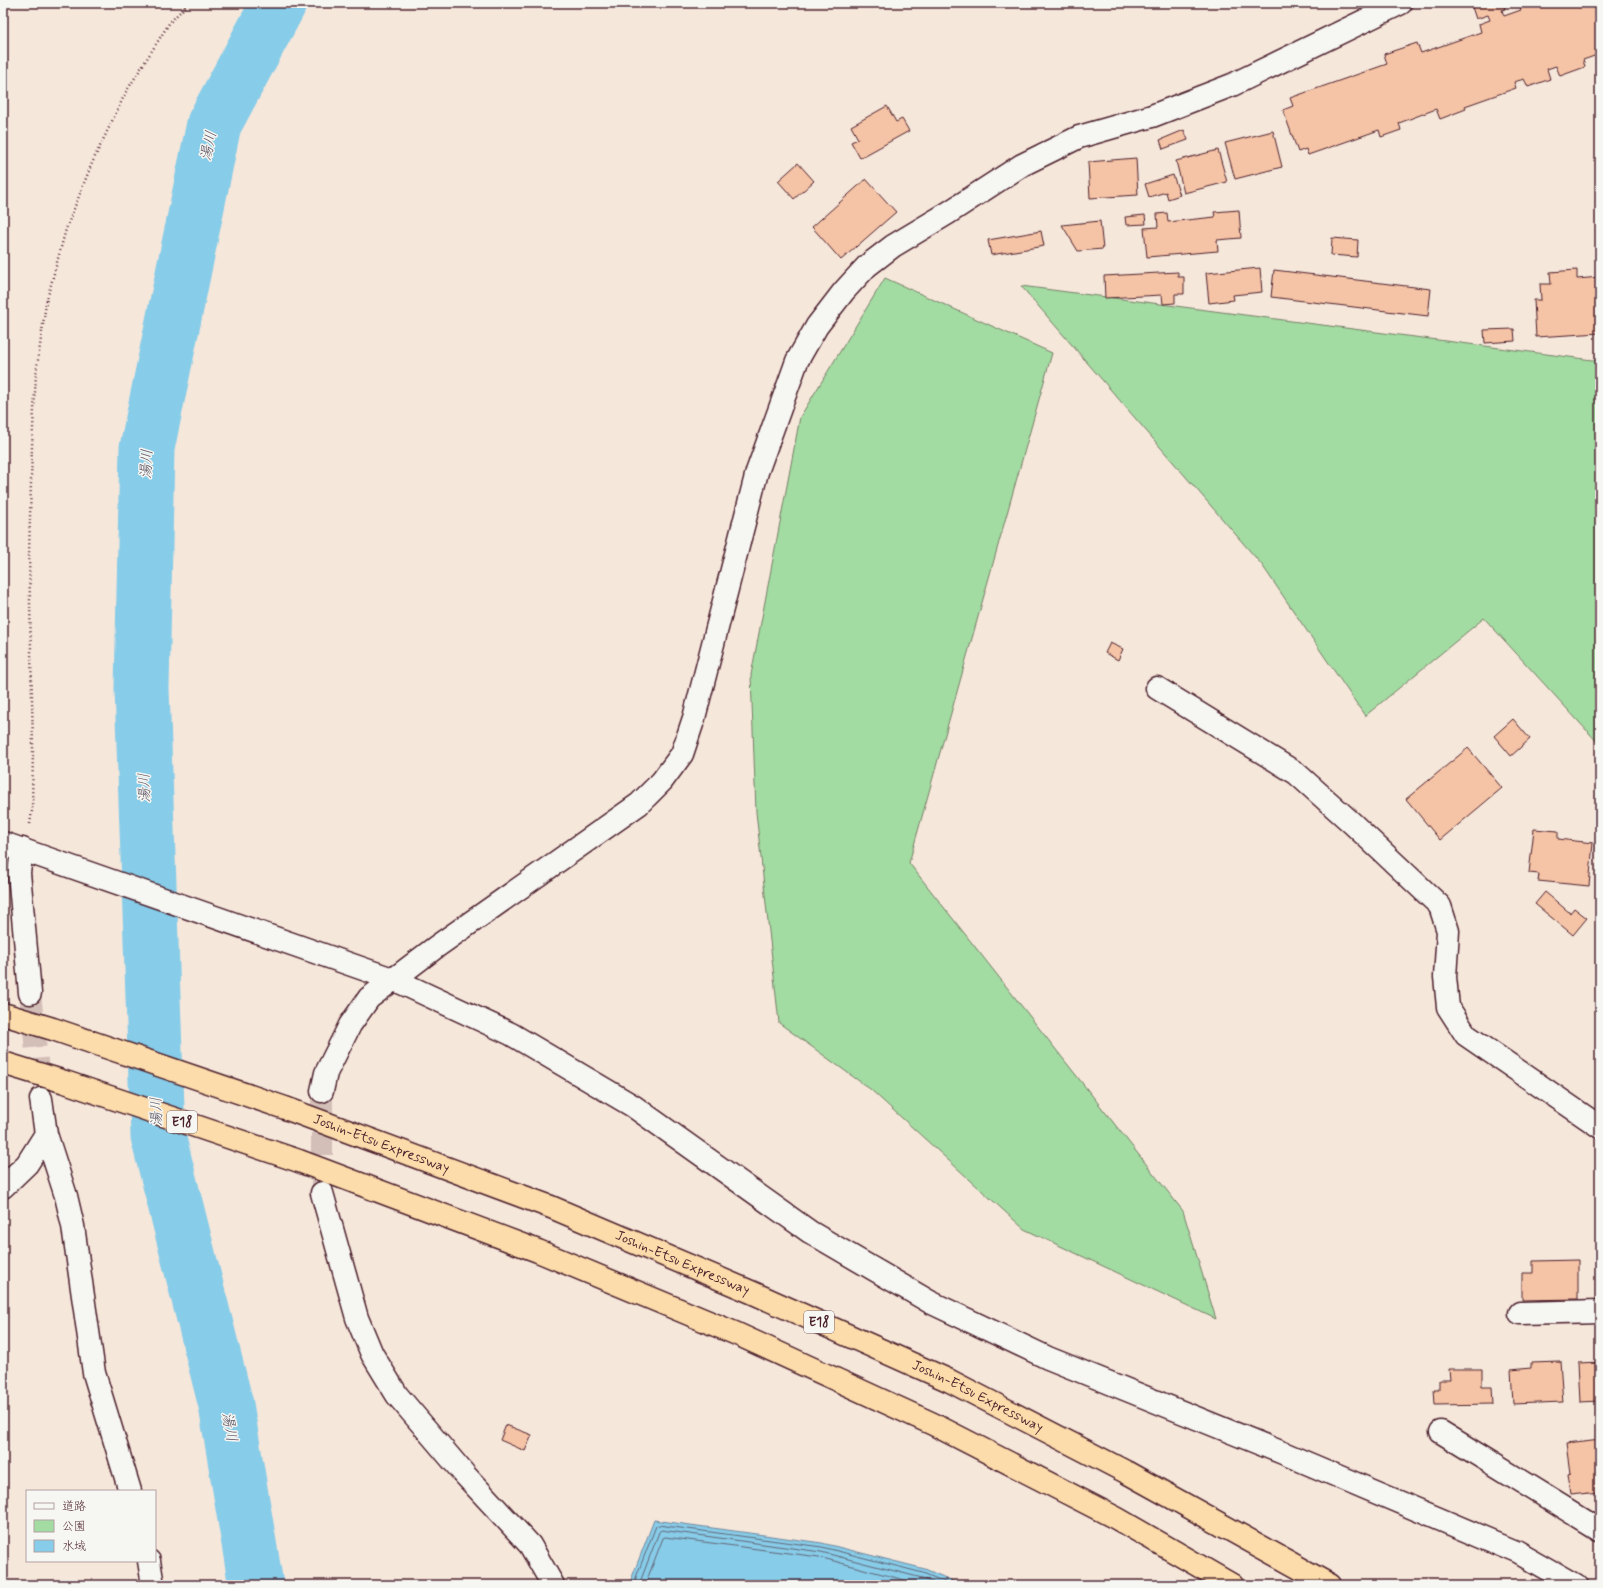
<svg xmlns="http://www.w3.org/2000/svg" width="1603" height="1588" font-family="Mynerve,'Klee One',sans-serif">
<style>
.green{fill:#a2dca2;stroke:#767e66}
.water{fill:#87cce8;stroke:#6f879c}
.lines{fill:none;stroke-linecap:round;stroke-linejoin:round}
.shore{stroke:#626477;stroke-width:1}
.river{stroke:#87cce8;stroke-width:55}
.building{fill:#f5c3a5;stroke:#4a1f2b}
.street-tunnel{stroke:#d4bfb8;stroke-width:22;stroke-dasharray:22 11;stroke-linecap:butt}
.street-casing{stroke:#4a1f2b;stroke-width:25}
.secondary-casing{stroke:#4a1f2b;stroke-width:25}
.highway-casing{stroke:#4a1f2b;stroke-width:25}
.path{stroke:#4a1f2b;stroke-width:2.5;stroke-dasharray:1 3;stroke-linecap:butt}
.street{stroke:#f6f6f2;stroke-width:22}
.secondary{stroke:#f6f6f2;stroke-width:22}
.highway{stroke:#fcdcab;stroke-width:22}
.labels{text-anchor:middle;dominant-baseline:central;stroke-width:3;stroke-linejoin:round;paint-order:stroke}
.shield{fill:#f6f6f2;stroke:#7e6067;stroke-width:1}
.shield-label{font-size:13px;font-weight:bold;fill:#4a1f2b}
.street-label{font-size:14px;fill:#4a1f2b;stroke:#f6f6f2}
.water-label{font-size:15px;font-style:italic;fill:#5c5364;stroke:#f6f6f2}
</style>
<rect width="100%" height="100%" fill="#f6e7db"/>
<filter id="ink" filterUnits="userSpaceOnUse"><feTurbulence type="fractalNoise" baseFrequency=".025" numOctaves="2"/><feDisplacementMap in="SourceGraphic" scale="8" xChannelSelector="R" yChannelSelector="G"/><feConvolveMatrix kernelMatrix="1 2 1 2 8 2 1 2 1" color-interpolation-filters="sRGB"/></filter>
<g filter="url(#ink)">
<path class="green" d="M 885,278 L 1052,353 L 909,863 L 1183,1211 L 1216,1319 L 1024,1229 L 870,1089 L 779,1023 L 756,812 L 751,675 L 800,417 Z
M 1021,286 L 1600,361 L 1600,745 L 1484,618 L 1365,716 L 1262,565 Z"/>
<path class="water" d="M 654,1520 L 822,1543 L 925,1569 L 962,1585 L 629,1585 Z"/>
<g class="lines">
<path class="shore" d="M 633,1585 L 656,1526 L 658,1525 L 822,1547 L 923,1573 L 952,1585
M 639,1585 L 659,1532 L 661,1530 L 821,1552 L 922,1578 L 939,1585
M 645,1585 L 663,1538 L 665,1537 L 819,1557 L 923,1585"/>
<path class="river" d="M 256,1585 L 226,1405 L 158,1136 L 142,689 L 147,448 L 214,124 L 279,3"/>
</g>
<path class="building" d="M 1474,3 L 1503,3 L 1505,9 L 1502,10 L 1504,16 L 1521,10 L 1519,3 L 1534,3 L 1536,7 L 1548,3 L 1600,3 L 1600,54 L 1583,60 L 1585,67 L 1560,76 L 1556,66 L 1547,69 L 1550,79 L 1528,87 L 1524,79 L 1514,82 L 1516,88 L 1465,106 L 1466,109 L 1440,119 L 1436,109 L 1399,123 L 1401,130 L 1381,137 L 1379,130 L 1308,155 L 1306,149 L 1298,152 L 1283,110 L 1293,106 L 1290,98 L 1387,64 L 1384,54 L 1417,43 L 1421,53 L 1481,32 L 1479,24 L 1490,20 L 1488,15 L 1476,19 L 1471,4 Z
M 887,106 L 896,122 L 902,119 L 909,131 L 860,158 L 851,142 L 858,139 L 851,126 Z
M 1184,130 L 1188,140 L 1163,149 L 1160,140 Z
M 1273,131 L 1282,167 L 1235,179 L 1225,143 Z
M 1218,150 L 1227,182 L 1184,193 L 1176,161 Z
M 1136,158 L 1138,195 L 1090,198 L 1088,162 Z
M 798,163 L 814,181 L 794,199 L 778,181 Z
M 1173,175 L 1180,195 L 1168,199 L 1166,192 L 1149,197 L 1145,184 Z
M 866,179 L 896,212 L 841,260 L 812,227 Z
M 1239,210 L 1241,238 L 1217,240 L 1218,251 L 1147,257 L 1144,228 L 1158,227 L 1157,214 L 1167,213 L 1168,222 L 1215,217 L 1214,212 Z
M 1145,215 L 1146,224 L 1126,225 L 1125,217 Z
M 1100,221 L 1103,249 L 1078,251 L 1062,225 Z
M 1041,231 L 1044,246 L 991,255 L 988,240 Z
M 1332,238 L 1358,240 L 1357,257 L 1331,255 Z
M 1260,268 L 1262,292 L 1233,295 L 1234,300 L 1209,303 L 1206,273 Z
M 1274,270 L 1431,289 L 1428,316 L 1271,297 Z
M 1577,270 L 1577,279 L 1600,277 L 1600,333 L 1536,337 L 1534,300 L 1541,300 L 1540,284 L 1551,284 L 1550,272 Z
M 1178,272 L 1178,277 L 1184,277 L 1184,294 L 1175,294 L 1175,303 L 1163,304 L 1162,295 L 1105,298 L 1104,276 Z
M 1514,329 L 1515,341 L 1485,343 L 1484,330 Z
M 1110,643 L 1123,649 L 1118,660 L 1105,653 Z
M 1513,719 L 1530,739 L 1511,756 L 1494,736 Z
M 1468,748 L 1502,788 L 1440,840 L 1406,799 Z
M 1534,829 L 1558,831 L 1558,839 L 1593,843 L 1589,886 L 1538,881 L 1539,874 L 1529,873 Z
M 1545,892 L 1570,913 L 1574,908 L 1587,918 L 1573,935 L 1535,904 Z
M 1578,1260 L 1578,1299 L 1522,1300 L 1522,1273 L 1533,1273 L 1533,1261 Z
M 1560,1361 L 1563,1402 L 1513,1404 L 1511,1370 L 1531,1368 L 1531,1362 Z
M 1600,1362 L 1600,1401 L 1580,1402 L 1578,1363 Z
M 1449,1369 L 1482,1369 L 1482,1387 L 1492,1387 L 1493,1404 L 1435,1405 L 1434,1389 L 1439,1389 L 1439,1380 L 1450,1380 Z
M 506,1425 L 532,1435 L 525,1451 L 500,1440 Z
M 1600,1440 L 1600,1491 L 1571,1494 L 1568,1474 L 1571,1473 L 1567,1444 Z"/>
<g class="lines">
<path class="street-tunnel" d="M 30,993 L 41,1099
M 322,1188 L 322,1091"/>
<defs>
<path id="street" d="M 1157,688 L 1296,773 L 1353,824 L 1440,906 L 1448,931 L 1445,977 L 1448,1007 L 1466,1035 L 1600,1127
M 22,849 L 19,873 L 30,993
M 322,1091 L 326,1073 L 350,1025 L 369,998 L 436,947 L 639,804 L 662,781 L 682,754 L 694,718 L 757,472 L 797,361 L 817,326 L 844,291 L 867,266 L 893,246 L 948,213 L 1022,165 L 1079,137 L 1152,116 L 1232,85 L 1401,3
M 41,1099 L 46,1134 L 66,1196 L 73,1226 L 94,1373 L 130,1491
M 3,1187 L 27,1164 L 46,1134
M 322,1193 L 357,1318 L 372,1354 L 397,1395 L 466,1476 L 530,1545 L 553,1585
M 1520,1313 L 1600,1311
M 1441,1432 L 1600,1530
M 149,1561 L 153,1585"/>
<path id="secondary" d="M 3,843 L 395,980 L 511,1034 L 633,1106 L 810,1232 L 930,1302 L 1048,1358 L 1283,1453 L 1517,1552 L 1575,1585"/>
<g id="highway">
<path id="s1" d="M 3,1014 L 53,1029 L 285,1108 L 551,1207 L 751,1292 L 950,1381 L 1126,1472 L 1330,1585"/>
<path d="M 3,1063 L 65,1082 L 299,1161 L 538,1251 L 737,1334 L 933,1424 L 1116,1518 L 1232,1585"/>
</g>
</defs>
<use href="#street" class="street-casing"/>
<use href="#secondary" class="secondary-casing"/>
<use href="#highway" class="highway-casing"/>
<path class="path" d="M 30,824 L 32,811 L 33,747 L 29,553 L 32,446 L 36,374 L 46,303 L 66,229 L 92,163 L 126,92 L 170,22 L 189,3"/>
<use href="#street" class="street"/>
<use href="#secondary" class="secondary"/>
<use href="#highway" class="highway"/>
</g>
</g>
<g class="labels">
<g class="shield">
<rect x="167" y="1111" width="30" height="22" rx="3"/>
<rect x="804" y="1311" width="30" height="22" rx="3"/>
</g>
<g class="shield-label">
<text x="182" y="1122">E18</text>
<text x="819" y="1322">E18</text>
</g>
<g class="street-label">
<text stroke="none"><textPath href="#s1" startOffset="400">Joshin-Etsu Expressway</textPath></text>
<text stroke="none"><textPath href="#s1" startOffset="724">Joshin-Etsu Expressway</textPath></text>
<text stroke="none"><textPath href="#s1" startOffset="1048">Joshin-Etsu Expressway</textPath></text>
</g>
<g class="water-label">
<text transform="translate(209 146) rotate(-78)">湯川</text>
<text transform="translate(147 464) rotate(-87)">湯川</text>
<text transform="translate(145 788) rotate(-92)">湯川</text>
<text transform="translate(157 1112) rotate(-92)">湯川</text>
<text transform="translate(229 1427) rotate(80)">湯川</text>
</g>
</g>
<rect width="1603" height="1588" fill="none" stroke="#f6f6f2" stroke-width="16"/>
<rect x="8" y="8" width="1587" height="1572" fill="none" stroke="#4a1f2b" stroke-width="1.5" filter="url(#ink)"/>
<rect x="26" y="1490" width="130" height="72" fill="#f6f6f2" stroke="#b1a0a2"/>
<rect x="34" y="1503" width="20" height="6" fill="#f6f6f2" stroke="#b1a0a2"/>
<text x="62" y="1510" font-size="12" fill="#4a1f2b">道路</text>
<rect x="34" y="1520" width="20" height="12" fill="#a2dca2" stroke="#b1a0a2"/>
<text x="62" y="1530" font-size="12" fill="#4a1f2b">公園</text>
<rect x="34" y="1540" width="20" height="12" fill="#87cce8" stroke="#b1a0a2"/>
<text x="62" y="1550" font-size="12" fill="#4a1f2b">水域</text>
</svg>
